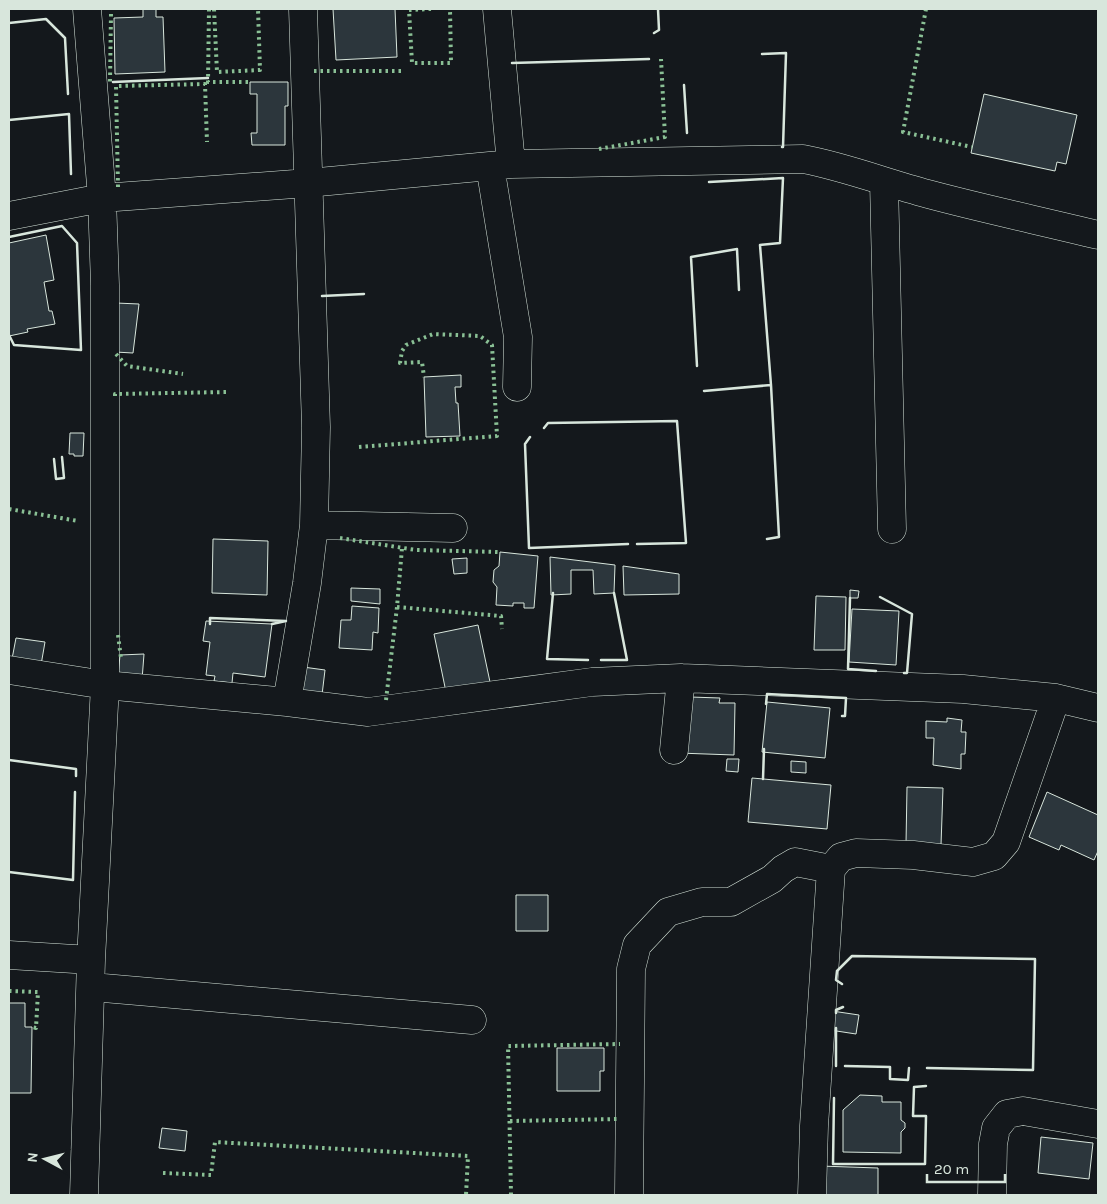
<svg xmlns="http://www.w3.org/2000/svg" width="1107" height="1204" font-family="Karla,sans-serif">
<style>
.building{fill:#2c363c;stroke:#d8e6dc}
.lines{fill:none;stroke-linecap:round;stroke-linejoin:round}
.minor-casing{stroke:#d8e6dc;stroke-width:29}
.minor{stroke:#14181c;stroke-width:28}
.hedge{stroke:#8ac095;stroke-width:4;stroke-dasharray:2.5 4;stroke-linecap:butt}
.wall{stroke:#d8e6dc;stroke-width:2.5}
</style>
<rect width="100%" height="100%" fill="#14181c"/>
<path class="building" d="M 143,9 L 156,9 L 156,17 L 163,17 L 165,72 L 115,74 L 114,18 L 143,17 Z
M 333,9 L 395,9 L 397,57 L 336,60 Z
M 250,82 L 288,82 L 288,106 L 285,106 L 285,145 L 252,145 L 251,133 L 257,133 L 257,94 L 250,94 Z
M 984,94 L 1077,115 L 1066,164 L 1057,162 L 1055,171 L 971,153 Z
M 46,235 L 54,280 L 44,282 L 49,311 L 52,311 L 55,324 L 27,329 L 28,332 L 9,336 L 9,243 Z
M 116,303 L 139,304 L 133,353 L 115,352 Z
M 461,375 L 461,387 L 455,387 L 456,403 L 458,403 L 460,436 L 426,437 L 424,377 Z
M 70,433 L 84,433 L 83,456 L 74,456 L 74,454 L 69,454 Z
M 213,539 L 268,541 L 267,595 L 212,593 Z
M 500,552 L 538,556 L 534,608 L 524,608 L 524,603 L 513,603 L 513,606 L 496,605 L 497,587 L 493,582 L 494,570 L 499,566 Z
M 550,557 L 615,565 L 614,593 L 594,594 L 593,570 L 571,570 L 571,594 L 551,595 Z
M 467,558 L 467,573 L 454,574 L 452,559 Z
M 623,566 L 679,574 L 679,594 L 624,595 Z
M 351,588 L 380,589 L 380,604 L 351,601 Z
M 850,590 L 859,591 L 858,598 L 850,598 Z
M 816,596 L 846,597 L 845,650 L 814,650 Z
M 352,606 L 379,608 L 378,633 L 373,632 L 372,650 L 339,648 L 341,620 L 351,620 Z
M 852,609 L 899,611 L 896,665 L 849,662 Z
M 206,621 L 272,624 L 265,677 L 233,673 L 232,683 L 214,681 L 215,676 L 206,675 L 210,642 L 203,641 Z
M 478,625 L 490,682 L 446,692 L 434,634 Z
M 16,638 L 45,642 L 41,665 L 12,659 Z
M 144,654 L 142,680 L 118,677 L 120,655 Z
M 303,667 L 325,670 L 322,695 L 301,693 Z
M 690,697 L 720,698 L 719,703 L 735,703 L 734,755 L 678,753 Z
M 767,702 L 830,708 L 825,758 L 762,752 Z
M 947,718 L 962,720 L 961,732 L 966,732 L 965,754 L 961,754 L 961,769 L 933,765 L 934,738 L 926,738 L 926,721 L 947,722 Z
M 727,759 L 739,759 L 738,772 L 726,771 Z
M 791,761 L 806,762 L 806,773 L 791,772 Z
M 752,778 L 831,785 L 827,829 L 748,822 Z
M 907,787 L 943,788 L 941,845 L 906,844 Z
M 1047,792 L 1098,815 L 1098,851 L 1094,860 L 1061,845 L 1059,850 L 1029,837 Z
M 516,895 L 548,895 L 548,931 L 516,931 Z
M 9,1003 L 25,1003 L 25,1027 L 32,1027 L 31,1093 L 9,1093 Z
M 832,1011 L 859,1015 L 856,1034 L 830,1030 Z
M 557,1048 L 604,1048 L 604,1071 L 600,1071 L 600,1091 L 557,1091 Z
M 860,1095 L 882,1096 L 882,1102 L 901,1102 L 901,1120 L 905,1123 L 905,1128 L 901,1132 L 901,1153 L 843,1152 L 843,1110 Z
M 162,1128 L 187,1131 L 185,1151 L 159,1148 Z
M 1041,1137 L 1093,1143 L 1089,1179 L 1038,1173 Z
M 820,1166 L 878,1168 L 878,1195 L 819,1195 Z"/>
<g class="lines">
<defs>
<path id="minor" d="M 497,9 L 511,164
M 490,166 L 518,337 L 517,387
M 884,182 L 892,529
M 9,216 L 102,198 L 308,183 L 511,164 L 803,159 C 846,167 886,183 928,194 C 984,209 1041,221 1098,235
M 314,525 L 453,528
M 9,670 L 105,685 L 287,702 L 368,712 L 592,682 L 681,678 L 963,689 L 1056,698 L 1098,708
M 287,702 L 307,583 L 314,525 L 316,427 L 303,9
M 674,750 L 681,678
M 9,955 L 91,960
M 92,987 L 472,1020
M 84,1195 L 91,960 L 105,685 L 105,285 L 102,198 L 87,9
M 629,1195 L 631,969 L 637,945 L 668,912 L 702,902 L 731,902 L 772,879 L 783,869 L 795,862 L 831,869
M 812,1195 L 814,1126 L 831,869 L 841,857 L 856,853 L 913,855 L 973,862 L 994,856 L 1006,842 L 1056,698
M 992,1195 L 993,1144 L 996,1128 L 1007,1114 L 1023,1111 L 1098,1124"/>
</defs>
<use href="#minor" class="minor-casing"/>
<use href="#minor" class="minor"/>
<path class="hedge" d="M 209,9 L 208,82 L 250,82
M 214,9 L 217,72 L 260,70 L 258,9
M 431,9 L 409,10 L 412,63 L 451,63 L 450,9
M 926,9 L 903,132 L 972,147
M 111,14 L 110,82 L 113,82
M 314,71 L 402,71
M 599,149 L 665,137 L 661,59
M 118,187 L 116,86 L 205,84 L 207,142
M 116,354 L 127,366 L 183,374
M 115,396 L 115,394 L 227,392
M 359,447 L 497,436 L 492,345 L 480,336 L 433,334 L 406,345 L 402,351 L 400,363 L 422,362 L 424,377
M 9,509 L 78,521
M 340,538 L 416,550 L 500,552
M 397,607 L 501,616 L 502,629
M 118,635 L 121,658
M 386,700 L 397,607 L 402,548
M 9,991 L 38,992 L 36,1028 L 32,1027
M 510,1121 L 618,1119 L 618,1117
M 163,1173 L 211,1175 L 215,1142 L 468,1156 L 466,1195
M 511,1195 L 508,1046 L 620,1044"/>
<path class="wall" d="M 9,23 L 46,19 L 65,38 L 68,94
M 654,33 L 659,30 L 658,9
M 762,54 L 786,53 L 783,147 L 782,147
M 512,63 L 649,59
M 113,82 L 208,78
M 684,85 L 687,133
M 9,120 L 69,114 L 71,174
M 709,182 L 783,178 L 780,243 L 760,245 L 771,385 L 779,537 L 767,539
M 9,237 L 62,226 L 77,243 L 81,350 L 14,345 L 9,335
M 322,296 L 364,294
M 697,366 L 691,257 L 737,249 L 739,290
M 704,391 L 771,385
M 544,428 L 548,423 L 677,421 L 686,543 L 637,544
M 530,437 L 525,444 L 529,548 L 628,544
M 54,459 L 56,479 L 64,478 L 62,457
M 553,593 L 547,659 L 588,660
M 880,597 L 912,614 L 907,673 L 904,673
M 850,598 L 848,669 L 876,671
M 210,624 L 210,618 L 286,621 L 272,624
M 601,660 L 627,660 L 614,593
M 766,704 L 767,694 L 846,698 L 845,716 L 842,716
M 9,760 L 76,769 L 76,776
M 763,779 L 764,749
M 9,872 L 73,880 L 75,792
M 842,984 L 836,980 L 837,971 L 852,956 L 1035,959 L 1033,1070 L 927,1068
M 836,1013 L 836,1010 L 843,1007
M 836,1066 L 836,1028
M 845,1066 L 890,1067 L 890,1079 L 908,1080 L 909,1068
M 834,1098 L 833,1164 L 925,1164 L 926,1116 L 913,1116 L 914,1087 L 926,1086"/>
</g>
<rect width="1107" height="1204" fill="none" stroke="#d8e6dc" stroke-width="20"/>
<g transform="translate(45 1159) rotate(277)" stroke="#14181c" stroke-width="4" paint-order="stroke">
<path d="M0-4L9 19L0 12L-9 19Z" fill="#d8e6dc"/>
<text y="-8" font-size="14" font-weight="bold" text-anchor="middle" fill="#d8e6dc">N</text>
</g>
<path d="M927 1174v8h78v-8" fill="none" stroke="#d8e6dc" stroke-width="2.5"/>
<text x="934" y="1174" font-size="15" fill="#d8e6dc" stroke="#14181c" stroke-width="4" paint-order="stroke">20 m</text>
</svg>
